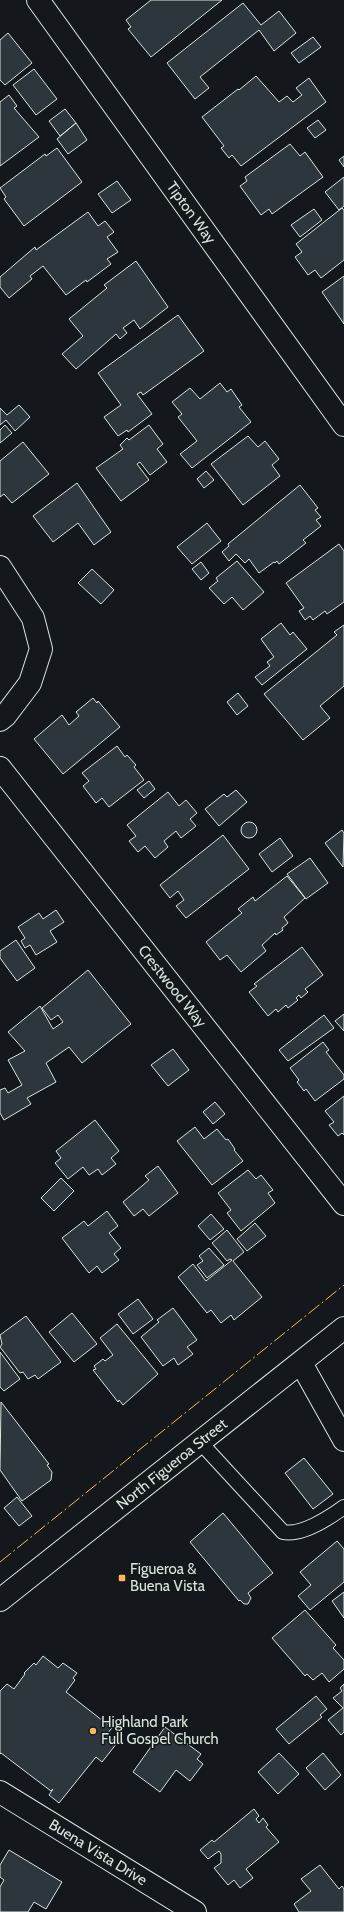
<svg xmlns="http://www.w3.org/2000/svg" width="344" height="1912" font-family="Cabin,sans-serif">
<style>
.building{fill:#2c363c;stroke:#d8e6dc}
.lines{fill:none;stroke-linecap:round;stroke-linejoin:round}
.service-casing{stroke:#d8e6dc;stroke-width:16}
.minor-casing{stroke:#d8e6dc;stroke-width:24}
.secondary-casing{stroke:#d8e6dc;stroke-width:24}
.service{stroke:#14181c;stroke-width:14}
.minor{stroke:#14181c;stroke-width:22}
.secondary{stroke:#14181c;stroke-width:22}
.power{stroke:#ffb74d;stroke-width:1;stroke-dasharray:14 3 2 3;stroke-linecap:butt}
.poi-dot{fill:#ffb74d;stroke:#14181c;stroke-width:1.5}
.labels{text-anchor:middle;dominant-baseline:central;stroke-width:3;stroke-linejoin:round;paint-order:stroke}
.street-label{font-size:15px;fill:#d8e6dc;stroke:#14181c}
.poi-label{font-size:15px;fill:#d8e6dc;stroke:#14181c;text-anchor:start}
</style>
<rect width="100%" height="100%" fill="#14181c"/>
<path class="building" d="M 151,0 L 222,0 L 151,57 L 128,29 L 131,27 L 126,20 Z
M 243,3 L 261,25 L 279,11 L 296,33 L 274,51 L 259,30 L 200,77 L 209,88 L 195,99 L 167,63 Z
M 8,33 L 32,63 L 5,85 L 0,80 L 0,40 Z
M 313,37 L 321,47 L 299,63 L 291,53 Z
M 34,69 L 57,99 L 36,115 L 13,85 Z
M 256,76 L 279,102 L 287,96 L 293,102 L 302,95 L 296,88 L 309,78 L 326,102 L 241,166 L 232,155 L 229,158 L 221,148 L 224,146 L 202,117 L 238,89 L 239,90 Z
M 9,95 L 17,106 L 14,108 L 39,137 L 0,166 L 0,102 Z
M 65,109 L 76,123 L 60,136 L 49,121 Z
M 318,120 L 326,130 L 315,138 L 307,128 Z
M 76,123 L 87,140 L 68,154 L 57,139 Z
M 290,144 L 300,156 L 305,152 L 323,177 L 272,214 L 269,209 L 261,215 L 240,186 L 247,181 L 245,177 Z
M 57,148 L 82,182 L 24,226 L 4,199 L 6,197 L 0,188 L 45,154 L 46,156 Z
M 344,156 L 344,167 L 339,160 Z
M 344,177 L 344,206 L 339,210 L 325,192 Z
M 117,181 L 131,200 L 112,213 L 98,194 Z
M 342,208 L 344,210 L 344,260 L 321,278 L 315,270 L 308,275 L 295,257 L 302,252 L 296,244 Z
M 314,209 L 322,220 L 300,237 L 291,225 Z
M 88,212 L 98,226 L 105,221 L 114,232 L 107,237 L 118,252 L 107,259 L 111,264 L 87,282 L 86,280 L 66,295 L 43,266 L 30,276 L 32,279 L 9,298 L 0,287 L 0,277 L 35,247 L 36,250 Z
M 136,261 L 168,307 L 140,329 L 134,320 L 123,328 L 127,333 L 120,339 L 116,334 L 76,369 L 62,354 L 83,336 L 69,319 L 107,288 L 104,285 Z
M 344,276 L 344,324 L 322,292 Z
M 178,315 L 204,351 L 143,395 L 141,392 L 137,394 L 152,414 L 128,432 L 127,430 L 118,436 L 104,417 L 121,405 L 98,373 Z
M 220,383 L 227,392 L 231,389 L 242,405 L 239,407 L 251,422 L 192,468 L 180,454 L 197,441 L 178,417 L 182,414 L 172,402 L 190,388 L 200,399 Z
M 19,405 L 30,417 L 15,431 L 6,420 L 0,425 L 0,408 L 7,415 Z
M 5,425 L 12,433 L 0,443 L 0,430 Z
M 149,425 L 163,444 L 157,449 L 167,462 L 150,475 L 140,462 L 137,464 L 149,480 L 121,501 L 96,468 L 123,449 L 120,445 L 127,438 L 129,440 Z
M 248,436 L 258,447 L 265,441 L 279,459 L 272,465 L 280,476 L 243,505 L 211,464 Z
M 23,442 L 49,474 L 12,503 L 4,494 L 0,497 L 0,461 Z
M 206,471 L 214,480 L 204,488 L 197,479 Z
M 77,483 L 111,532 L 94,545 L 78,523 L 53,542 L 33,516 Z
M 300,485 L 318,508 L 315,510 L 321,517 L 316,520 L 321,526 L 303,540 L 306,543 L 279,564 L 277,561 L 275,563 L 274,562 L 259,573 L 249,559 L 245,563 L 236,554 L 229,561 L 222,552 L 229,546 L 228,544 Z
M 207,523 L 221,541 L 192,564 L 177,547 Z
M 339,544 L 344,551 L 344,602 L 327,614 L 325,611 L 313,620 L 310,616 L 305,620 L 299,611 L 304,608 L 286,583 Z
M 237,561 L 264,592 L 243,610 L 232,597 L 224,604 L 209,588 L 218,581 L 216,578 Z
M 201,562 L 209,573 L 201,580 L 192,569 Z
M 92,569 L 114,590 L 101,604 L 78,583 Z
M 281,623 L 290,635 L 293,632 L 307,649 L 262,685 L 255,677 L 270,666 L 267,662 L 274,657 L 261,639 Z
M 344,625 L 344,686 L 320,706 L 330,718 L 303,740 L 264,694 L 337,635 L 334,632 Z
M 238,693 L 248,706 L 237,715 L 227,702 Z
M 93,698 L 97,703 L 98,701 L 120,727 L 63,774 L 34,739 L 62,715 L 69,725 L 79,716 L 76,712 Z
M 117,746 L 125,757 L 127,755 L 136,765 L 134,767 L 144,780 L 109,807 L 102,798 L 96,803 L 83,786 L 89,781 L 82,773 Z
M 149,781 L 155,789 L 144,798 L 137,790 Z
M 236,790 L 247,802 L 219,826 L 205,809 L 224,794 L 227,797 Z
M 168,792 L 179,806 L 186,800 L 197,813 L 190,819 L 196,826 L 181,838 L 176,831 L 164,841 L 168,847 L 155,858 L 145,846 L 138,852 L 129,841 L 136,836 L 127,825 Z
M241 830a8 8 0 1 1 16 0a8 8 0 1 1-16 0Z
M 342,830 L 344,833 L 343,867 L 325,843 Z
M 223,835 L 249,869 L 186,918 L 176,906 L 184,900 L 178,891 L 170,898 L 160,885 Z
M 280,838 L 293,856 L 272,872 L 259,854 Z
M 310,858 L 328,883 L 306,899 L 287,874 Z
M 287,876 L 305,898 L 284,917 L 288,923 L 282,928 L 283,930 L 276,935 L 275,933 L 262,945 L 266,951 L 241,972 L 227,955 L 220,960 L 206,942 L 242,913 L 238,909 L 253,897 L 255,901 Z
M 56,910 L 64,922 L 50,931 L 57,942 L 36,955 L 30,945 L 25,948 L 21,941 L 25,938 L 18,927 L 39,913 L 43,919 Z
M 16,940 L 35,968 L 17,981 L 0,958 L 0,951 Z
M 302,947 L 323,975 L 305,989 L 308,992 L 301,998 L 299,995 L 296,998 L 298,1000 L 288,1008 L 286,1005 L 278,1012 L 276,1009 L 268,1016 L 249,992 L 257,986 L 254,984 Z
M 88,970 L 131,1024 L 82,1063 L 69,1047 L 46,1063 L 56,1082 L 27,1098 L 31,1104 L 4,1120 L 0,1113 L 0,1090 L 5,1088 L 8,1093 L 22,1085 L 8,1060 L 25,1051 L 8,1032 L 40,1006 L 53,1029 L 63,1022 L 58,1015 L 51,1020 L 42,1008 Z
M 344,1014 L 344,1031 L 335,1021 Z
M 324,1015 L 334,1028 L 288,1061 L 279,1050 Z
M 323,1042 L 329,1050 L 326,1052 L 344,1075 L 344,1079 L 315,1101 L 306,1089 L 304,1091 L 297,1082 L 299,1080 L 290,1068 Z
M 173,1049 L 189,1070 L 168,1086 L 151,1065 Z
M 344,1096 L 344,1135 L 342,1133 L 338,1136 L 329,1125 L 334,1122 L 325,1111 Z
M 215,1102 L 225,1114 L 213,1124 L 203,1112 Z
M 95,1120 L 119,1151 L 111,1158 L 116,1164 L 102,1175 L 98,1169 L 89,1175 L 83,1167 L 68,1179 L 55,1163 L 61,1158 L 56,1151 Z
M 195,1127 L 204,1139 L 217,1129 L 226,1140 L 228,1139 L 235,1149 L 234,1150 L 243,1161 L 212,1185 L 177,1141 Z
M 158,1166 L 178,1193 L 149,1216 L 143,1209 L 134,1216 L 123,1202 L 149,1180 L 145,1176 Z
M 248,1170 L 256,1179 L 261,1175 L 273,1190 L 268,1193 L 275,1203 L 241,1231 L 227,1213 L 231,1210 L 218,1193 Z
M 61,1178 L 74,1191 L 54,1211 L 41,1198 Z
M 107,1211 L 118,1226 L 109,1233 L 121,1248 L 114,1254 L 119,1260 L 102,1273 L 97,1266 L 89,1273 L 62,1238 L 84,1221 L 88,1226 Z
M 211,1214 L 224,1229 L 210,1240 L 198,1226 Z
M 255,1223 L 266,1236 L 247,1251 L 237,1239 Z
M 227,1230 L 244,1252 L 233,1261 L 262,1297 L 234,1320 L 231,1315 L 221,1323 L 211,1310 L 207,1313 L 178,1277 L 193,1264 L 206,1281 L 232,1260 L 230,1259 L 227,1261 L 212,1243 Z
M 209,1248 L 224,1265 L 207,1278 L 197,1265 L 203,1261 L 199,1256 Z
M 138,1299 L 153,1319 L 133,1334 L 118,1314 Z
M 173,1308 L 197,1340 L 187,1347 L 193,1354 L 178,1365 L 174,1358 L 163,1366 L 141,1337 L 159,1322 L 157,1320 Z
M 72,1313 L 97,1344 L 74,1362 L 49,1332 Z
M 26,1316 L 61,1362 L 38,1379 L 35,1375 L 28,1379 L 23,1372 L 20,1373 L 0,1347 L 2,1344 L 0,1335 Z
M 117,1324 L 158,1374 L 123,1405 L 119,1400 L 118,1402 L 93,1370 L 96,1369 L 94,1366 L 103,1359 L 105,1361 L 113,1355 L 100,1338 Z
M 0,1352 L 20,1379 L 4,1391 L 0,1387 Z
M 1,1402 L 49,1464 L 47,1465 L 52,1472 L 51,1480 L 22,1501 L 0,1470 Z
M 304,1458 L 333,1494 L 313,1509 L 285,1473 Z
M 17,1497 L 32,1516 L 19,1526 L 4,1508 Z
M 223,1513 L 273,1573 L 248,1593 L 251,1598 L 248,1604 L 244,1604 L 240,1600 L 239,1601 L 190,1542 Z
M 337,1541 L 344,1549 L 344,1582 L 310,1610 L 298,1596 L 311,1585 L 300,1572 Z
M 344,1592 L 344,1618 L 332,1601 Z
M 305,1610 L 336,1645 L 333,1648 L 344,1660 L 344,1669 L 329,1682 L 322,1673 L 313,1680 L 307,1674 L 305,1676 L 272,1638 Z
M 43,1656 L 58,1668 L 63,1663 L 77,1673 L 73,1678 L 75,1680 L 66,1692 L 112,1728 L 106,1735 L 117,1743 L 102,1762 L 96,1757 L 59,1803 L 49,1795 L 53,1789 L 51,1791 L 1,1753 L 0,1754 L 0,1691 L 7,1684 L 14,1689 L 25,1674 L 24,1673 L 34,1663 L 36,1665 Z
M 344,1684 L 344,1732 L 341,1735 L 328,1720 L 343,1708 L 333,1698 L 342,1691 L 340,1688 Z
M 316,1696 L 327,1709 L 320,1715 L 322,1717 L 289,1744 L 276,1729 Z
M 165,1727 L 201,1754 L 197,1759 L 203,1764 L 190,1781 L 176,1770 L 160,1792 L 133,1772 Z
M 279,1753 L 299,1774 L 278,1794 L 258,1772 Z
M 323,1753 L 341,1775 L 325,1790 L 306,1768 Z
M 254,1809 L 259,1816 L 256,1819 L 259,1823 L 263,1818 L 268,1825 L 266,1827 L 279,1842 L 246,1869 L 253,1878 L 240,1888 L 234,1880 L 228,1885 L 214,1868 L 221,1863 L 221,1854 L 219,1851 L 208,1859 L 200,1850 L 212,1840 L 214,1842 Z
M 9,1850 L 62,1882 L 46,1909 L 34,1902 L 28,1912 L 0,1912 L 0,1887 L 4,1880 L 0,1877 L 0,1865 Z
M 320,1865 L 339,1889 L 342,1886 L 344,1889 L 344,1912 L 299,1912 L 294,1904 L 311,1891 L 301,1879 Z"/>
<g class="lines">
<defs>
<path id="service" d="M 200,1442 L 283,1532 C 301,1536 329,1518 344,1507"/>
<g id="minor">
<path id="s1" d="M 38,0 L 344,425"/>
<path d="M 0,567 L 33,618 L 41,649 L 30,683 L 5,716 L 0,720"/>
<path id="s2" d="M 0,768 L 344,1204"/>
<path d="M 301,1363 L 344,1440"/>
<path id="s3" d="M 0,1792 L 195,1912"/>
</g>
<g id="secondary">
<path id="s4" d="M 0,1600 L 344,1328"/>
</g>
</defs>
<use href="#service" class="service-casing"/>
<use href="#minor" class="minor-casing"/>
<use href="#secondary" class="secondary-casing"/>
<use href="#service" class="service"/>
<use href="#minor" class="minor"/>
<use href="#secondary" class="secondary"/>
<path class="power" d="M 0,1562 L 344,1285"/>
</g>
<g class="poi-dot">
<rect x="118" y="1574" width="8" height="8" rx="2"/>
<circle cx="93" cy="1731" r="4"/>
</g>
<g class="labels">
<g class="street-label">
<text stroke="none"><textPath href="#s1" startOffset="262">Tipton Way</textPath></text>
<text stroke="none"><textPath href="#s2" startOffset="278">Crestwood Way</textPath></text>
<text stroke="none"><textPath href="#s4" startOffset="219">North Figueroa Street</textPath></text>
<text stroke="none"><textPath href="#s3" startOffset="115">Buena Vista Drive</textPath></text>
</g>
<g class="poi-label">
<text x="130" y="1569">Figueroa &amp;<tspan x="130" dy="17">Buena Vista</tspan></text>
<text x="101" y="1722">Highland Park<tspan x="101" dy="17">Full Gospel Church</tspan></text>
</g>
</g>
</svg>
